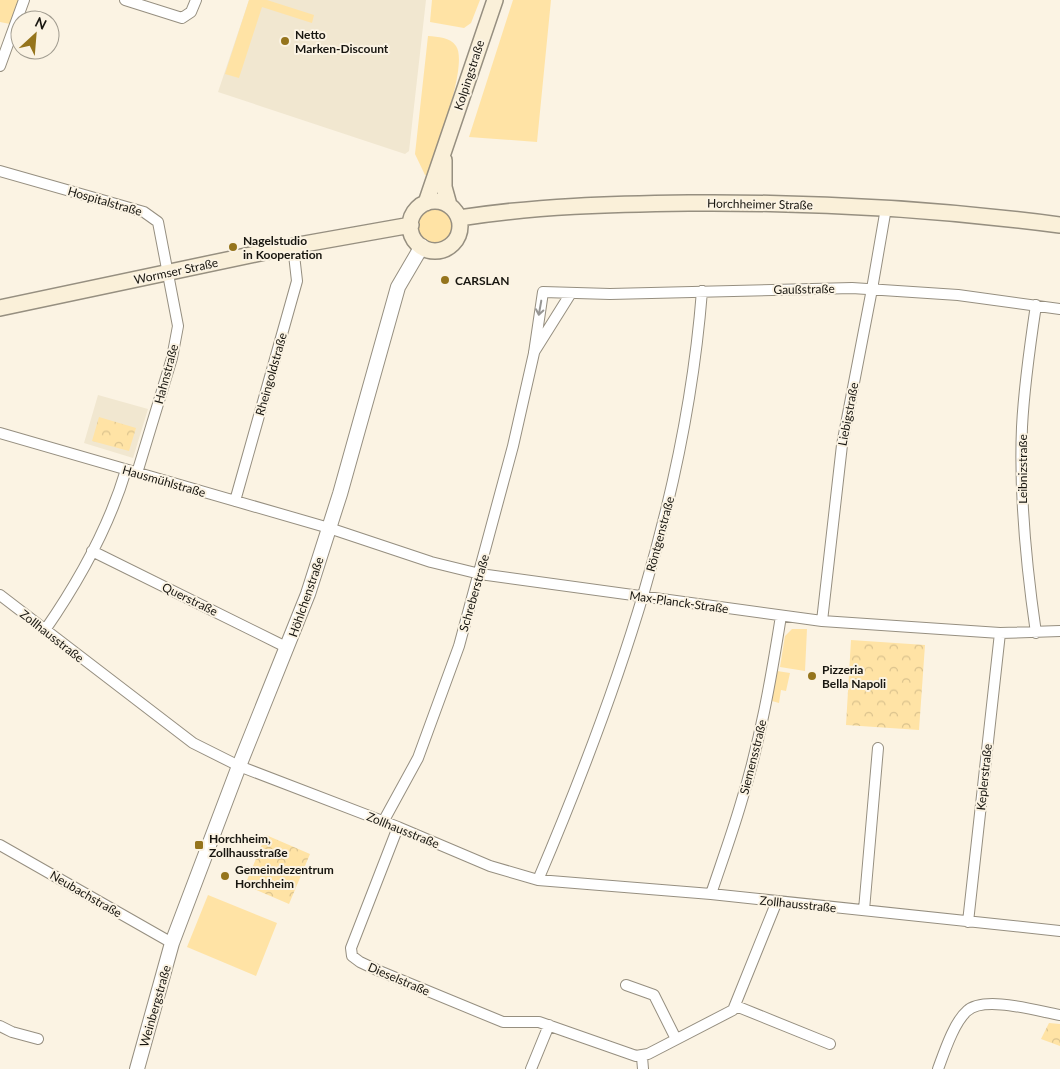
<svg xmlns="http://www.w3.org/2000/svg" width="1060" height="1069" font-family="Lato,sans-serif">
<style>
.built{fill:#f1e7d0}
.green{fill:#ffe3a5}
.forest{fill:url(#forest-crowns)}
.lines{fill:none;stroke-linecap:round;stroke-linejoin:round}
.minor-casing{stroke:#968f80;stroke-width:12}
.tertiary-casing{stroke:#968f80;stroke-width:16}
.secondary-casing{stroke:#968f80;stroke-width:18}
.minor{stroke:#fff;stroke-width:10}
.tertiary{stroke:#fff;stroke-width:14}
.secondary{stroke:#faf0d9;stroke-width:15}
.oneway{stroke:#979693}
.poi-dot{fill:#95741c;stroke:#fbf3e3;stroke-width:2}
.labels{text-anchor:middle;dominant-baseline:central;stroke-width:4;stroke-linejoin:round;paint-order:stroke}
.poi-label{font-size:12px;font-weight:bold;fill:#181610;stroke:#fbf3e3;text-anchor:start}
.street-label{font-size:12px;fill:#181610;stroke:#fbf3e3}
</style>
<defs>
<pattern id="forest-crowns" width="20" height="18" patternUnits="userSpaceOnUse" patternTransform="scale(1.25)"><rect width="20" height="18" fill="#ffe3a5"/><path d="M2 6a3 3 0 1 1 6 0M12 15a3 3 0 1 1 6 0" fill="none" stroke="#dac28d"/></pattern>
</defs>
<rect width="100%" height="100%" fill="#fbf3e3"/>
<path class="built" d="M 249,0 L 426,0 L 409,151 L 405,154 L 218,92 Z
M 98,395 L 148,409 L 133,458 L 84,443 Z"/>
<path class="green" d="M 0,0 L 20,0 L 10,24 L 0,22 Z
M 249,0 L 267,0 L 314,15 L 312,23 L 262,7 L 239,78 L 225,74 Z
M 432,0 L 480,0 L 471,23 L 464,28 L 430,22 Z
M 513,0 L 551,0 L 537,142 L 469,137 Z
M 428,36 C 438,37 450,37 456,46 C 469,64 435,153 428,176 L 425,175 L 415,154 Z
M417 226a18 18 0 1 1 36 0a18 18 0 1 1-36 0Z
M 792,629 L 807,629 L 805,671 L 780,667 L 785,636 Z
M 777,671 L 790,673 L 786,691 L 781,690 L 779,703 L 772,701 Z
M 208,895 L 277,923 L 256,976 L 187,947 Z"/>
<path class="forest" d="M 99,417 L 136,428 L 129,451 L 92,441 Z
M 851,640 L 925,645 L 919,730 L 846,725 Z
M 266,835 L 310,854 L 289,904 L 245,885 Z
M 1049,1023 L 1060,1024 L 1060,1046 L 1041,1039 Z"/>
<g class="lines">
<defs>
<path id="minor" d="M 125,0 L 182,18 L 191,12 L 196,0
M 0,66 L 24,0
M 0,171 L 144,212 L 158,222 L 178,326 L 172,358 L 137,473
M 1036,305 C 1030,345 1024,386 1022,427 C 1019,496 1026,564 1036,633
M 534,352 L 571,293
M 0,433 L 329,528 L 431,562 L 480,574 L 822,621 L 1000,633 L 1060,631
M 235,501 L 297,281 L 293,246
M 92,551 L 288,648
M 0,595 L 193,743 L 239,766 L 398,827 L 490,866 L 538,880 L 711,894 L 1060,931
M 822,621 L 842,445 L 872,289 L 886,208
M 45,630 C 79,581 109,527 126,470
M 383,822 L 418,758 L 459,646 L 513,446 L 534,353 L 543,292 L 610,294 L 852,288 L 958,295 L 1060,309
M 398,827 L 351,948 L 352,956 L 360,962 L 377,970 L 503,1022 L 539,1022 L 636,1056 L 648,1054 L 733,1010 L 777,901
M 0,845 L 172,943
M 538,880 C 618,692 686,496 702,291
M 711,894 C 721,864 732,834 741,803 C 760,742 771,679 781,616
M 864,910 L 878,748
M 968,922 L 1000,633
M 626,985 L 654,995 L 676,1039
M 736,1006 L 830,1044
M 0,1026 L 12,1032 L 38,1039
M 642,1057 L 643,1069
M 531,1069 L 549,1025
M 938,1069 C 944,1053 954,1022 967,1011 C 984,995 1037,1011 1060,1015"/>
<path id="tertiary" d="M 137,1069 L 172,943 L 239,766 L 308,594 L 340,494 L 398,287 L 422,246"/>
<path id="secondary" d="M 444,160 L 444,187 L 449,205
M410 226a25 25 0 1 1 50 0a25 25 0 1 1-50 0Z
M 426,203 L 495,0
M 459,218 C 536,206 612,204 689,203 C 813,202 937,209 1060,225
M 0,308 L 293,246 L 411,225"/>
</defs>
<use href="#minor" class="minor-casing"/>
<use href="#tertiary" class="tertiary-casing"/>
<use href="#secondary" class="secondary-casing"/>
<use href="#minor" class="minor"/>
<use href="#tertiary" class="tertiary"/>
<use href="#secondary" class="secondary"/>
</g>
<defs><path id="oneway-shaft" d="M-6 0H5M1.5-3L5.5 0L1.5 3" fill="none" stroke-width="1.6" stroke-linecap="round" stroke-linejoin="round" transform="scale(1.25)"/></defs>
<use class="oneway" href="#oneway-shaft" transform="translate(540 308) rotate(100)"/>
<g class="poi-dot">
<circle cx="285" cy="41" r="5"/>
<circle cx="233" cy="247" r="5"/>
<circle cx="445" cy="280" r="5"/>
<circle cx="812" cy="676" r="5"/>
<rect x="194" y="840" width="10" height="10" rx="2.5"/>
<circle cx="225" cy="876" r="5"/>
</g>
<g class="labels">
<g class="poi-label">
<text x="295" y="34">Netto<tspan x="295" dy="14">Marken-Discount</tspan></text>
<text x="243" y="240">Nagelstudio<tspan x="243" dy="14">in Kooperation</tspan></text>
<text x="455" y="280">CARSLAN</text>
<text x="822" y="669">Pizzeria<tspan x="822" dy="14">Bella Napoli</tspan></text>
<text x="209" y="838">Horchheim,<tspan x="209" dy="14">Zollhausstraße</tspan></text>
<text x="235" y="869">Gemeindezentrum<tspan x="235" dy="14">Horchheim</tspan></text>
</g>
<g class="street-label">
<text transform="translate(469 75) rotate(-72)">Kolpingstraße</text>
<text transform="translate(105 201) rotate(16)">Hospitalstraße</text>
<text transform="translate(760 204) rotate(1)">Horchheimer Straße</text>
<text transform="translate(176 271) rotate(-12)">Wormser Straße</text>
<text transform="translate(804 289) rotate(-1)">Gaußstraße</text>
<text transform="translate(166 374) rotate(-75)">Hahnstraße</text>
<text transform="translate(271 374) rotate(-74)">Rheingoldstraße</text>
<text transform="translate(848 414) rotate(-79)">Liebigstraße</text>
<text transform="translate(1022 469) rotate(-90)">Leibnizstraße</text>
<text transform="translate(164 481) rotate(16)">Hausmühlstraße</text>
<text transform="translate(660 534) rotate(-75)">Röntgenstraße</text>
<text transform="translate(474 593) rotate(-74)">Schreberstraße</text>
<text transform="translate(306 597) rotate(-71)">Höhlchenstraße</text>
<text transform="translate(190 599) rotate(26)">Querstraße</text>
<text transform="translate(679 602) rotate(8)">Max-Planck-Straße</text>
<text transform="translate(52 636) rotate(38)">Zollhausstraße</text>
<text transform="translate(753 757) rotate(-76)">Siemensstraße</text>
<text transform="translate(984 777) rotate(-84)">Keplerstraße</text>
<text transform="translate(403 830) rotate(22)">Zollhausstraße</text>
<text transform="translate(86 894) rotate(30)">Neubachstraße</text>
<text transform="translate(798 904) rotate(6)">Zollhausstraße</text>
<text transform="translate(399 979) rotate(23)">Dieselstraße</text>
<text transform="translate(155 1006) rotate(-74)">Weinbergstraße</text>
</g>
</g>
<g transform="translate(35 35) rotate(26)"><circle r="24" fill="#fbf3e3" stroke="#a09b8f"/>
<path d="M0-4L9 19L0 12L-9 19Z" fill="#95741c"/>
<text y="-8" font-size="14" font-weight="bold" text-anchor="middle" fill="#181610">N</text>
</g>
</svg>
